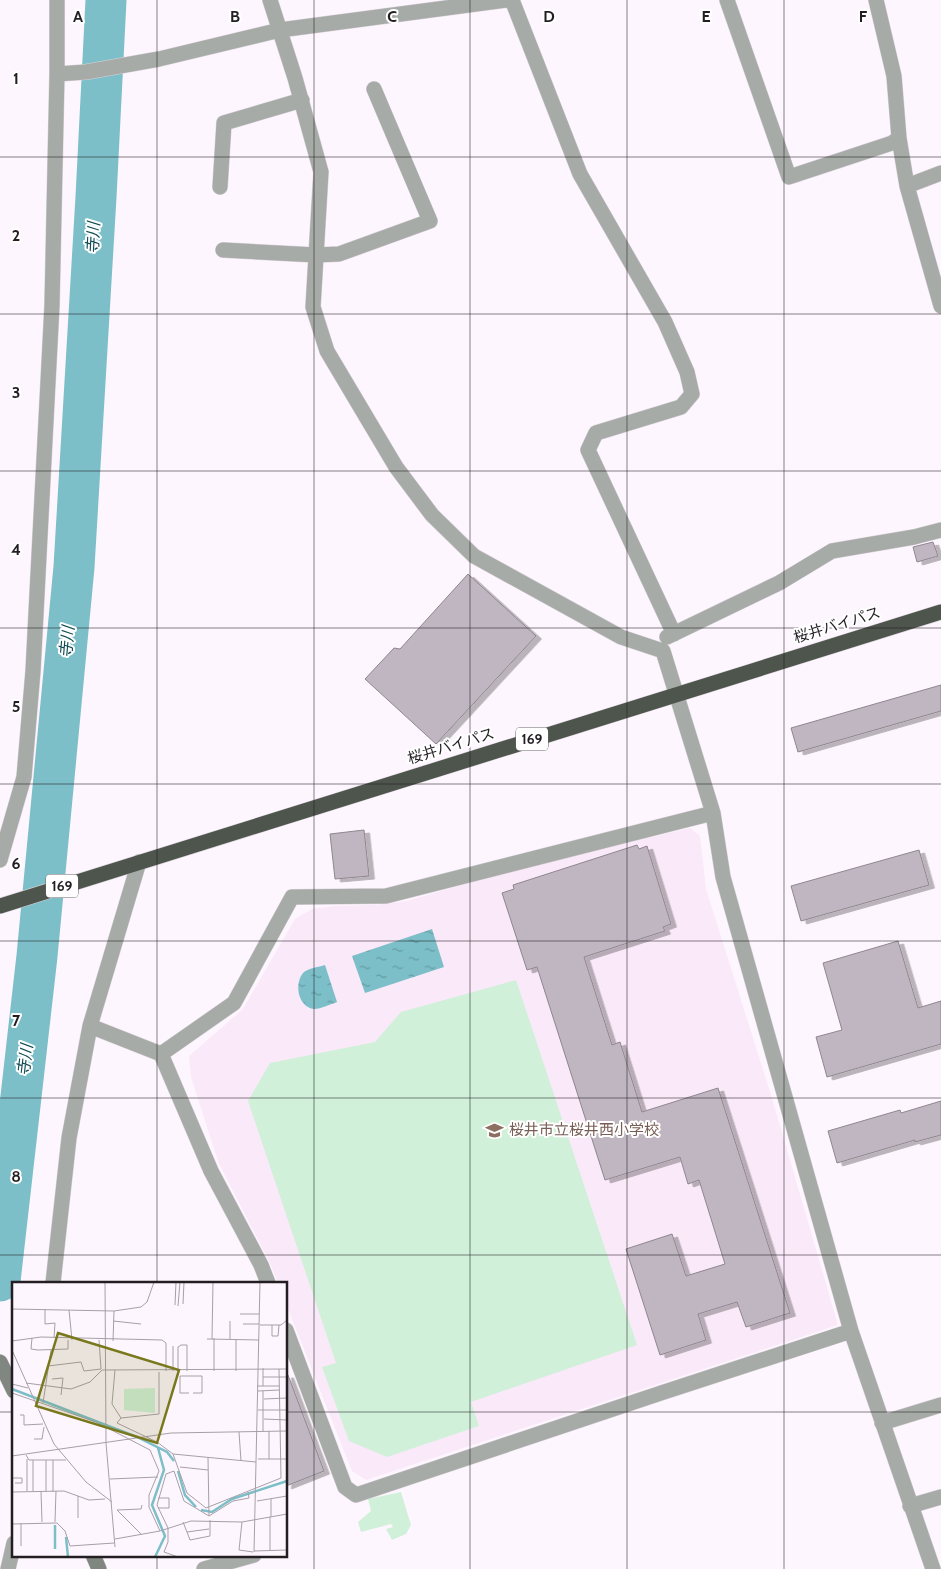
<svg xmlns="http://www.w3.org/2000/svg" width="941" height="1569" font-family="Cabin,'Noto Sans JP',sans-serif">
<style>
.built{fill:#fae9f8}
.park{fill:#d0f0d9}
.water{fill:url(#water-ripples)}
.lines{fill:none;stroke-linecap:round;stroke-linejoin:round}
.river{stroke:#7cbfc8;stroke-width:41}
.building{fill:#bfb6c1;stroke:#8f8690;filter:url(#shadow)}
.street-casing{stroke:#dbd3db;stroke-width:16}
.secondary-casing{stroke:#dbd3db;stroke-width:16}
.highway-casing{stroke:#dbd3db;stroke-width:16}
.street{stroke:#a7aba7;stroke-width:15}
.secondary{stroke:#808680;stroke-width:15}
.highway{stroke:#4d554c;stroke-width:15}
.grid{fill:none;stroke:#221e22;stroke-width:1;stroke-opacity:0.55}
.labels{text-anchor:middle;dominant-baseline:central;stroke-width:4;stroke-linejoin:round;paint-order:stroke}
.shield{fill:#fff;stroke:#646264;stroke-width:1}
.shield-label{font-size:14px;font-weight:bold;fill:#221e22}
.street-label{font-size:15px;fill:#221e22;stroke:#fff}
.education-label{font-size:15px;fill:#785e54;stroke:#fff;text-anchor:start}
.water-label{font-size:16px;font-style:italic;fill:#0e4b52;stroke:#fff}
.inset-river{fill:none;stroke:#7cbfc8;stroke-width:2.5}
.inset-road{fill:none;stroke:#a6a0a6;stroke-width:1}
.view{fill:#7a781d;fill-opacity:0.15;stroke:#7a781d;stroke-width:2.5}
.inset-edge{fill:none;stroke:#221e22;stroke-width:2.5}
.grid-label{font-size:16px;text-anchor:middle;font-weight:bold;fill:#221e22;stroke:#fff;stroke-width:4;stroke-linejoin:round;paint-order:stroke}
</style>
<defs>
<pattern id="water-ripples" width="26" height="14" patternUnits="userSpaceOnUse" patternTransform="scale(1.25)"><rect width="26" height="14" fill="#7cbfc8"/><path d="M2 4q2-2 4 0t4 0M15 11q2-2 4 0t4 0" fill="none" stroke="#659ba2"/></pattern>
<filter id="shadow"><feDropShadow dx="5.5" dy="3" stdDeviation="0" flood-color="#0004"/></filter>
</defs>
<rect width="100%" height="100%" fill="#fef6fe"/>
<path class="built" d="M 690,828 L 700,836 L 706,889 L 771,1095 L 838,1325 L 366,1480 L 352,1471 L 286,1304 L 286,1283 L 278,1283 L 270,1263 L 219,1164 L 191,1077 L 189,1056 L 243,1009 L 295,919 L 312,909 L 334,906 L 376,905 L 407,901 L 523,867 Z"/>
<path class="park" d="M 516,980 L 637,1345 L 471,1402 L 479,1426 L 387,1457 L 349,1441 L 322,1367 L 336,1363 L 248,1101 L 270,1063 L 375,1042 L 401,1012 Z
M 401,1492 L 411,1525 L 406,1534 L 392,1540 L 386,1529 L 393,1527 L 391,1524 L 361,1532 L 358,1522 L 371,1511 L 368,1499 Z"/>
<path class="water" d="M 432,929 L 444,967 L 365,993 L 352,956 Z
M 325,965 L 337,1002 C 331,1004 321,1009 314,1009 C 298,1007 294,984 303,973 C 308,968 319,967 325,965 Z"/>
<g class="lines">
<path class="river" d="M 0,1281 L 37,956 L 74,567 L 96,197 L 106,0"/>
</g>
<path class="building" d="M 933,542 L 938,556 L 917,562 L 913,547 Z
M 468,574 L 536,636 L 436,744 L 365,679 L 394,648 L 400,649 Z
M 941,685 L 941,711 L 798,752 L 791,728 Z
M 364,830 L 369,876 L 335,879 L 330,834 Z
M 637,845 L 639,849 L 647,846 L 671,924 L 663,927 L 665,931 L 584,957 L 612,1045 L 620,1042 L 642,1112 L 718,1088 L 790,1313 L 746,1327 L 737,1302 L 698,1314 L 706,1340 L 660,1355 L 626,1249 L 672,1234 L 686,1276 L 725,1264 L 699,1180 L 688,1184 L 680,1157 L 605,1180 L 537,967 L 527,970 L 502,893 L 514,889 L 513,885 Z
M 919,850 L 929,885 L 801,921 L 791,886 Z
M 898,941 L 918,1008 L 941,1001 L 941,1044 L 827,1077 L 816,1037 L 842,1030 L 823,963 Z
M 941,1101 L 941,1135 L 915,1142 L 915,1140 L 837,1163 L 828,1131 L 900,1110 L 901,1113 Z
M 286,1375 L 288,1375 L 324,1471 L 286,1486 Z"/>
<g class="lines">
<defs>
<path id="street" d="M 270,0 L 295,78 L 321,172 L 313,307 L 327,351 L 396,467 L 432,515 L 474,556 L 621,637 L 663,651 L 713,813 L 723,877 L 851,1331 L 933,1569
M 512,0 L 580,174 L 665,322 L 687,372 L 692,394 L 681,407 L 596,433 L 588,450 L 674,634
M 727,0 L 789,177 L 892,143 L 899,138
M 876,0 L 894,76 L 899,138 L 907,186 L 941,306
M 57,74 L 86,72 L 159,59 L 280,30 L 506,0
M 907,186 L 941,173
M 220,187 L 224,123 L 302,100
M 223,250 L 316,255 L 339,254 L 430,221 L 374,89
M 667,637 L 779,583 L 832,551 L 914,537 L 941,530
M 0,860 L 24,777 L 33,671 L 52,305 L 57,74 L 57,0
M 90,1026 L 139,862
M 53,1283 L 69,1138 L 90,1026 L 161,1054
M 268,1283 L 261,1265 L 211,1171 L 161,1054 L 234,1003 L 292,897 L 386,896 L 713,813
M 286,1330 L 345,1487 L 356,1495 L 661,1393 L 851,1331
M 882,1423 L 941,1405
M 910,1506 L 941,1497
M 8,1569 L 14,1543
M 204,1569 L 254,1555"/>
<path id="secondary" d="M 0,1362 L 14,1391
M 93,1555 L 99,1569"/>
<path id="highway" d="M 0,906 L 941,612"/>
</defs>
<use href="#street" class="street-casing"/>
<use href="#secondary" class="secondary-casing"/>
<use href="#highway" class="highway-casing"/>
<use href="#street" class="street"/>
<use href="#secondary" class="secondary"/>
<use href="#highway" class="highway"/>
</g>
<path class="grid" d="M 157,0 L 157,1283M 314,0 L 314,1569M 470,0 L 470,1569M 627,0 L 627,1569M 784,0 L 784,1569M 0,157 L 941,157M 0,314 L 941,314M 0,471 L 941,471M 0,628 L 941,628M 0,784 L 941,784M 0,941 L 941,941M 0,1098 L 941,1098M 0,1255 L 941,1255M 0,1412 L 14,1412M 286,1412 L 941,1412M 157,1555 L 157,1569"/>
<defs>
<symbol id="school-bare" viewBox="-9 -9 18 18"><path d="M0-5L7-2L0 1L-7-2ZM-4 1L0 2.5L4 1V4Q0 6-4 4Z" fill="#8d6e63" stroke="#fff" stroke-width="2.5" paint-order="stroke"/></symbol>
</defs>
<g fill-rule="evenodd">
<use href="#school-bare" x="482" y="1118" width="25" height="25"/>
</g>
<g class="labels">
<g class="shield">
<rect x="516" y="727.5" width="32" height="23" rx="4"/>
<rect x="46" y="874.5" width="32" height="23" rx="4"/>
</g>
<g class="shield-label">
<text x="532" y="739">169</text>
<text x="62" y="886">169</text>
</g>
<g class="street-label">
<text transform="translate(837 625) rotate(-17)">桜井バイパス</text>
<text transform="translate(451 746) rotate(-17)">桜井バイパス</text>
</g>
<g class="education-label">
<text x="509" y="1130">桜井市立桜井西小学校</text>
</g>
<g class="water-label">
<text transform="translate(93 238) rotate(-87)">寺川</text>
<text transform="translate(67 642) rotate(-85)">寺川</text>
<text transform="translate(25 1060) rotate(-83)">寺川</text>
</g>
</g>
<g transform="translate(12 1282)">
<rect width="275" height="275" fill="#fef6fe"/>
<path d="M 143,106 L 143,131 L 112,128 L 112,107 Z" fill="#d0f0d9"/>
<path class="inset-river" d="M 0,107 L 125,155 L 155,170 L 162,179M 166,189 L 173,213 L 184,225M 189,228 L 200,230 L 220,217 L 275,199M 54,255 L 56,275M 43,267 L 43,243M 143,275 L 153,254 L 140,223 L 152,188 L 146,166"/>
<path class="inset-road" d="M 93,0 L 94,161 L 103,265M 171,22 L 172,0M 163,23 L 164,0M 166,24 L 168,0M 0,27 L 102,29 L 129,25 L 135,20 L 142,0M 33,27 L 33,42 L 43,41 L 42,56M 57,28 L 60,58M 228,32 L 247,32M 101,39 L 129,42M 218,39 L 218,57M 231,42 L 247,42M 248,43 L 269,43 L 275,38M 260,43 L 260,54 L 266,54 L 267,43M 20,56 L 19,67 L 26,68 L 56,67 L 56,58M 195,57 L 247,58M 200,57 L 201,0M 87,58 L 89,87M 0,59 L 29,55 L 150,58 L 154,61 L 154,89M 101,59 L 102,29M 161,64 L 161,89M 0,68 L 42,162 L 74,200 L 100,220M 36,84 L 69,80 L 72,89 L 89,87M 103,88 L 100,122 L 109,136 L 147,132 L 147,90M 166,89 L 166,65 L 169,63 L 175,63 L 175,89M 202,89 L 202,56M 224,89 L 224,57M 168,94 L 190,94 L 190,111 L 181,111M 168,94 L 168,111 L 177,111M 251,95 L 275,95M 40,97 L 51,96 L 49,113M 14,101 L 59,107 L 78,100 L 90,88 L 275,87M 0,102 L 16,106M 245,104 L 267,104M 251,104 L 251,86M 246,109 L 267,108M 0,111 L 84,140 L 138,168 L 147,189 L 137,213 L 137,225 L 148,249M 252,117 L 275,116M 31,121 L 39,68M 246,128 L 275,128M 8,133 L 12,133 L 12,143 L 31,142M 109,136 L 105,141 L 145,160 L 161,172 L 244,180M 252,137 L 275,138M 251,149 L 251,109M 227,150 L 229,179M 22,157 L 30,157 L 32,145M 161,172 L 175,211 L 194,226 L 269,196 L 267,87M 14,173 L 17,178 L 54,178M 0,174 L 159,151 L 275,149M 196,176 L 197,234M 15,177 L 15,209M 246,177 L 275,177M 257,177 L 257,149M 21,178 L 21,209M 34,178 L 34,209M 41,178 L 41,210M 168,185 L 196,188M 0,196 L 10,196 L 10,201 L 3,201M 98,197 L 146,195M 29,209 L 30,240M 0,210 L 52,209 L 77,218 L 93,217M 66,214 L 66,236M 146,216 L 157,216 L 157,226 L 146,226M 259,217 L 259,235M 245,219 L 275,214M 105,228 L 129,252M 105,228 L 129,227 L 130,223M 258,235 L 258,269M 43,240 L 44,209M 171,240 L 175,250 L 197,247M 230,240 L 227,268 L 241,270M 0,242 L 45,241 L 53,249 L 58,264 L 102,261M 175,250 L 178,258 L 198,254 L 198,238M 103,257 L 148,249 L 179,239 L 230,240 L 275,232M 9,264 L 9,241M 242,269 L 275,268M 242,270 L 248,0M 166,275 L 152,270 L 156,260 L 156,246 L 145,223 L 154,192 L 162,189 L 172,219 L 197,234 L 221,219 L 237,216 L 236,210"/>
<path class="view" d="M 46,51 L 167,88 L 145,161 L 24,124 Z"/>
<rect width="275" height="275" class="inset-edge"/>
</g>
<g class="grid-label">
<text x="78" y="22">A</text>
<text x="235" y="22">B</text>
<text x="392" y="22">C</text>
<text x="549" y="22">D</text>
<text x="706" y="22">E</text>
<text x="863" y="22">F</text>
<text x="16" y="84">1</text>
<text x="16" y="241">2</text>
<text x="16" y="398">3</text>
<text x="16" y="555">4</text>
<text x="16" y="712">5</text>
<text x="16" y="869">6</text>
<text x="16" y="1026">7</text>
<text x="16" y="1182">8</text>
</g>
</svg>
